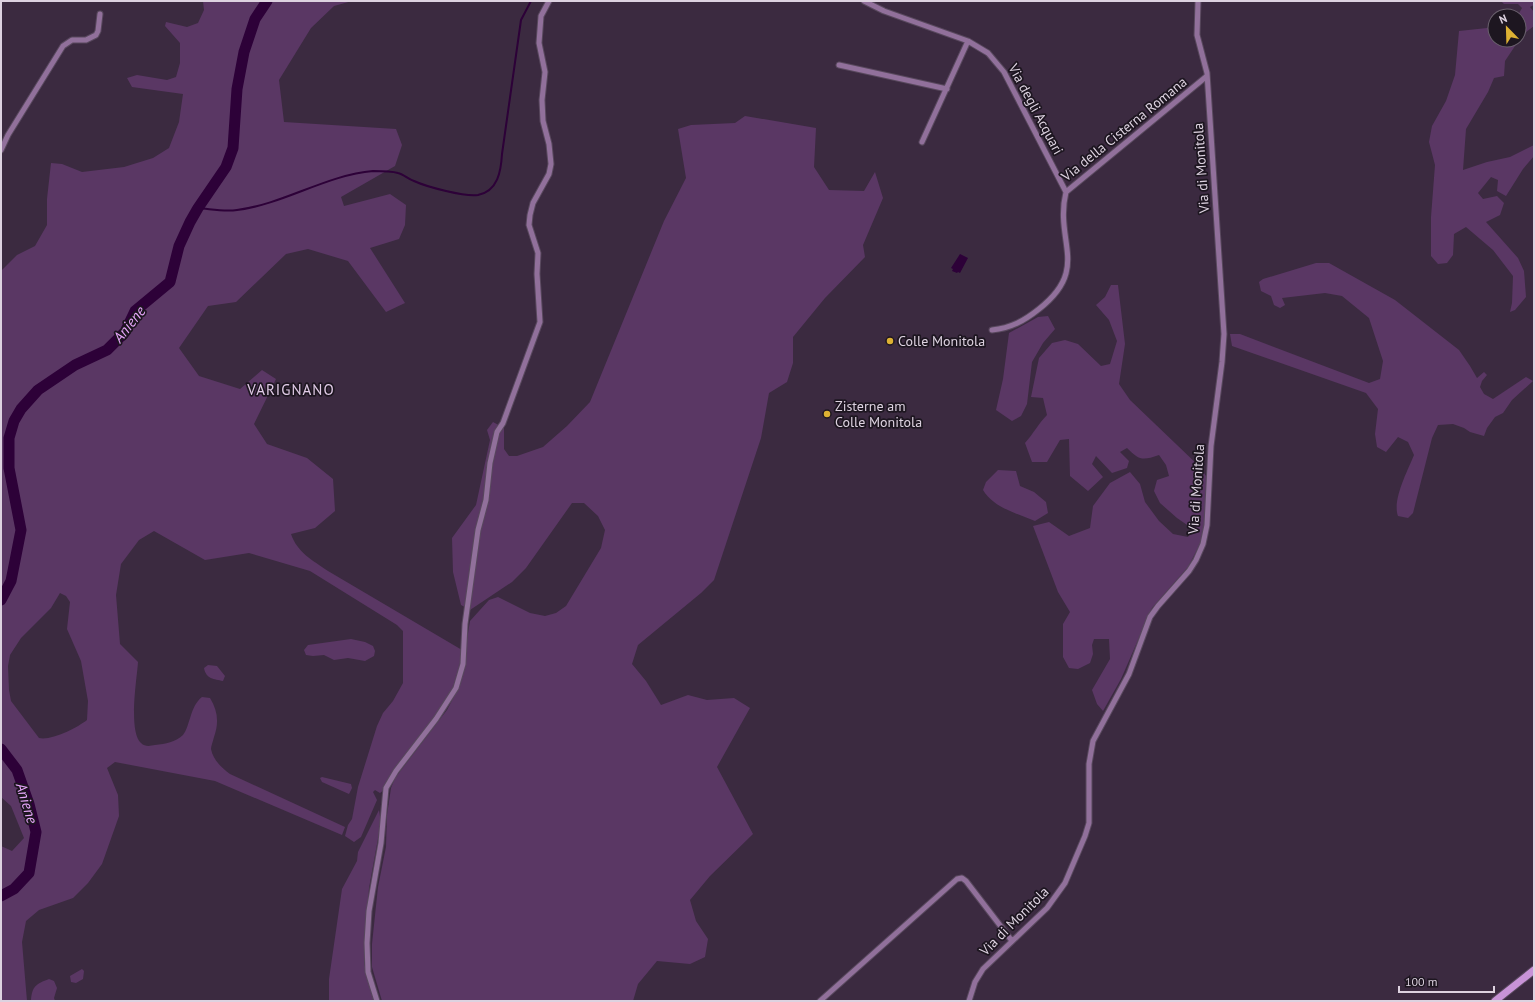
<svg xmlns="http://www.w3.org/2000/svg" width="1535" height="1002" font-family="'PT Sans',sans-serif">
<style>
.green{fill:#5a3764;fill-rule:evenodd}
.water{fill:#2d0138}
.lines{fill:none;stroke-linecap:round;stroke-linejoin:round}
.stream{stroke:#2d0138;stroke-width:2}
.river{stroke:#2d0138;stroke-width:11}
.minor-casing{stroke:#58485d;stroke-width:7}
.secondary-casing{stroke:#58485d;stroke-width:9}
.minor{stroke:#91709b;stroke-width:5}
.secondary{stroke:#c893d7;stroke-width:7}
.poi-dot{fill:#ddb133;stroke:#1d1620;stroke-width:1.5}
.labels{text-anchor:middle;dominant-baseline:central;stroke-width:3.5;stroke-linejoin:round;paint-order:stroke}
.street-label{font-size:14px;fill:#ddd2e0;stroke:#1d1620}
.poi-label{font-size:14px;fill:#ddd2e0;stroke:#1d1620;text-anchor:start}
.water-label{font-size:15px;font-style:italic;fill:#e7a6fa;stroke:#1d1620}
.neighbourhood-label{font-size:15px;letter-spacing:1px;fill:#e1cbe7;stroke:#1d1620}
</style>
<rect width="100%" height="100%" fill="#3b2a40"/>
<path class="green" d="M 203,1 L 352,1 L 334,6 L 311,28 L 279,80 L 284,122 L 396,129 L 402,145 L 395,166 L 341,197 L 344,206 L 390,194 L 406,205 L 405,225 L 399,239 L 370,248 L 405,303 L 386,312 L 348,261 L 308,249 L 286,254 L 236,302 L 208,306 L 179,348 L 199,376 L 240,389 L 262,370 L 276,379 L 254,424 L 267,444 L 307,458 L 333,479 L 335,511 L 315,528 L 291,534 C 297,552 312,560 328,571 L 462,650 L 460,664 L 451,694 L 438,715 L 404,756 L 384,790 L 380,793 L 375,790 L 373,792 L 377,800 L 361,837 L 354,842 L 345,836 L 348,825 L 352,819 L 358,787 L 377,726 L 383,713 L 393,701 L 403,683 L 403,631 L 397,625 L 310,571 L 249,553 L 205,560 L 154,531 L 139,540 L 121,564 L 116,595 L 120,644 L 138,662 C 137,679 128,731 141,743 C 145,747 150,746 155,745 C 166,744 175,742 183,735 C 190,727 190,706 202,697 L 210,698 C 218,711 219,723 214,737 C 213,741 211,746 211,749 C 213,760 222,768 230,774 L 345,827 L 342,835 L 215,781 L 115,762 L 107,768 L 118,795 L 119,816 L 102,864 L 88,883 L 73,898 L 39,910 L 26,921 L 22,942 L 27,1001 L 1,1001 L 1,846 L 12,851 L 24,838 L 11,806 L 1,797 L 1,271 L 17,255 L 35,246 L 47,225 L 47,199 L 51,163 L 62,164 L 82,172 L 124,167 L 153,158 L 169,148 L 179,122 L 183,94 L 132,87 L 127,78 L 137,75 L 167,80 L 176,77 L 180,63 L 180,43 L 165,26 L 166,22 L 187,27 L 198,23 L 204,10 ZM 60,593 L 66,596 L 70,602 L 67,629 L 81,661 L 88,701 L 87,720 C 77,728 51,741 39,738 L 11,701 L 9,690 L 8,666 L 10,655 L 21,638 L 51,608 Z
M 1501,1 L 1534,1 L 1534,5 L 1530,7 L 1534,12 L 1534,26 L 1522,35 L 1519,39 L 1519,16 L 1516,16 L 1518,15 L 1522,8 L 1518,4 L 1504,4 Z
M 1495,25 L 1495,40 L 1519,40 L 1505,61 L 1504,76 L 1494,78 L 1488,92 L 1466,129 L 1463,170 L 1487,162 L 1510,157 L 1534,145 L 1534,156 L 1523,169 L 1506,196 L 1497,191 L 1498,180 L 1491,177 L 1478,193 L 1483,199 L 1497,196 L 1504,203 L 1500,215 L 1486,222 L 1518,258 L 1524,271 L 1526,297 L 1515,310 L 1510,312 L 1512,303 L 1513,276 L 1493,250 L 1466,227 L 1454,234 L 1453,255 L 1447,263 L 1438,264 L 1431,256 L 1431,217 L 1435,165 L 1429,142 L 1432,126 L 1446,101 L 1455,75 L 1459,31 L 1487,28 Z
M 745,116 L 816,128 L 814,167 L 829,190 L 864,191 L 875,172 L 883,198 L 863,245 L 865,257 L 825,298 L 793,337 L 793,363 L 787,382 L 769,393 L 761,438 L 714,580 L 701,593 L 638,645 L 632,664 L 646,681 L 661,705 L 688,695 L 707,700 L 734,698 L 750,708 L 717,767 L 753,834 L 710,876 L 690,900 L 696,921 L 708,939 L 705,957 L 690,964 L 657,961 L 638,984 L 633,1001 L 382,1001 L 372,967 L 372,944 L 378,887 L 386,847 L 387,815 L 391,788 L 395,778 L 447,710 L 459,687 L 470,621 L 489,600 L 498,597 L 530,613 L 545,616 L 556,613 L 566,606 L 601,548 L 605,530 L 598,516 L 584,503 L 572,503 L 526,568 L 512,582 L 470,610 L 461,605 L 453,572 L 452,538 L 476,505 L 490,440 L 487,430 L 493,422 L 504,428 L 504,449 L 509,456 L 517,456 L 543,447 L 567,426 L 590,402 L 664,221 L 686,178 L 678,129 L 691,125 L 735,123 Z
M 1316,263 L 1329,263 L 1395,300 L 1459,350 L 1470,366 L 1477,378 L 1484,372 L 1487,375 L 1482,381 L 1480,387 L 1484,394 L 1493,399 L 1526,377 L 1533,381 L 1512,400 L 1503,413 L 1495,417 L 1487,428 L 1484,436 L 1470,432 L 1464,428 L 1453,424 L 1438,425 L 1432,438 L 1413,513 L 1408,518 L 1398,516 C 1392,500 1408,470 1414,455 L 1408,442 L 1398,437 L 1386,452 L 1377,447 L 1375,434 L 1378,409 L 1366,393 L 1232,346 L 1230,334 L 1240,334 L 1369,383 L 1380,379 L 1383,361 L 1369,318 L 1342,296 L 1325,293 L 1282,298 L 1285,305 L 1280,308 L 1274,305 L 1271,296 L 1261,291 L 1259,282 L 1263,279 Z
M 1111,285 L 1118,285 L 1125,344 L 1119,384 L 1130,400 L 1200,467 L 1208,479 L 1205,526 L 1201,542 L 1188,567 L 1152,608 L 1121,679 L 1103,711 L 1097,704 L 1092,690 L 1110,659 L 1109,639 L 1094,639 L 1092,645 L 1093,654 L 1090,663 L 1078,669 L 1069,668 L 1063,657 L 1063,624 L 1070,612 L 1058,592 L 1033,526 L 1049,522 L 1069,536 L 1090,528 L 1093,506 L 1110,483 L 1130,472 L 1140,484 L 1145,502 L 1159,521 L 1173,534 L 1188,537 L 1193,529 L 1177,518 L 1160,503 L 1154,491 L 1157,480 L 1169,476 L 1166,465 L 1159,455 C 1142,461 1139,460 1127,448 L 1120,452 L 1129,461 L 1127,468 L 1112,473 L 1096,456 L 1092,464 L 1103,477 L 1088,491 L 1070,476 L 1069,439 L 1060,440 L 1047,462 L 1032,462 L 1025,443 C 1034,433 1038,424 1047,415 L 1043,398 L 1031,397 L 1039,358 L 1052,343 L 1065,340 L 1078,344 L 1101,366 L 1110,364 L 1117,341 L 1109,320 L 1096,305 L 1105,297 Z
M 1048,316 L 1055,329 L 1043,343 L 1032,362 L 1027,404 L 1021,416 L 1012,421 L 996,410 L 1003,379 L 1009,333 L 1038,317 Z
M 998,470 L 1016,471 L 1020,486 L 1034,492 L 1046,502 L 1048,513 L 1035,521 C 1016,513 994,508 983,490 L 986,482 Z
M 351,639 L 365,642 L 373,646 L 375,651 L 374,656 L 365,661 L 348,658 L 334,660 L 324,655 L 313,656 L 306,655 L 304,650 L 308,645 Z
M 208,665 L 217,666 L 225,676 L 223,681 C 214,679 206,679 204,668 Z
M 322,777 L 351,784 L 352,788 L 349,794 L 322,782 L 320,778 Z
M 379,810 L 381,822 L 369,888 L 364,963 L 374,1001 L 329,1001 L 329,979 L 342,889 L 357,861 L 358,852 Z
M 82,969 L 84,971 L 83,979 L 76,983 L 71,982 L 70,976 Z
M 49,979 L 54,981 L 57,988 L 54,998 L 55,1001 L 31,1001 C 32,986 36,984 49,979 Z"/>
<path class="water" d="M 960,254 L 968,258 L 960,273 L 958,272 L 957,273 L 952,271 L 953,269 L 951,268 Z"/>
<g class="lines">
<path class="stream" d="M 198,208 C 211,209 224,212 237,210 C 284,204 326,175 373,171 C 381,171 391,171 398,173 C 403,174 408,179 414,181 C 427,187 465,197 478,195 C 498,191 501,171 502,154 L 521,20 L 531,1"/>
<path class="river" d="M 1,600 L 11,581 L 21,530 L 9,468 L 9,438 L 14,421 L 21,409 L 38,390 L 75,365 L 107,350 L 125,332 L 135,311 L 170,282 L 179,246 L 190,222 L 198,208 L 226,167 L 233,148 L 237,89 L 244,52 L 255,19 L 267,1
M 1,749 L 17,770 L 29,804 L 36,832 L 29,873 L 14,889 L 1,896"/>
<defs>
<path id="minor" d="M 864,1 L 884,11 L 968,41 L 988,53 L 1004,72 L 1066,192
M 839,65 L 947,89
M 922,142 L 968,41
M 1,150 L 8,135 L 63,46 L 72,40 L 86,40 L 96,35 L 98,31 L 100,14
M 992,330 C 1011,328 1024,321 1039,309 C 1091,268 1054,242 1066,192 L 1207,76
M 377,1001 L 368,972 L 367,943 L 369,911 L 381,843 L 386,788 L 396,771 L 436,719 L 456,688 L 463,664 L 465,624 L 478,530 L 486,500 L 490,463 L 497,432 L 503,423 L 540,322 L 537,274 L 538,253 L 529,225 L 530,215 L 533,203 L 549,174 L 551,164 L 549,144 L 543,121 L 542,100 L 545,72 L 539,43 L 541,16 L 549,1
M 820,1001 L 957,879 L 962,878 L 966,881 L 1012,941
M 969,1001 L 975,982 L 983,969 L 1047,908 L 1065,883 L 1085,836 L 1089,823 L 1089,764 L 1093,741 L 1129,674 L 1150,617 L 1158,606 L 1189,571 L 1196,560 L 1203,544 L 1207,525 L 1211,446 L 1222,362 L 1224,334 L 1207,73 L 1197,35 L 1198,1"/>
<path id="secondary" d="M 1495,1001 L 1534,970"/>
</defs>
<use href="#minor" class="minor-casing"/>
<use href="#secondary" class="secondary-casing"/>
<use href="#minor" class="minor"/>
<use href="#secondary" class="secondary"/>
</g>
<g class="poi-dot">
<circle cx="890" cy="341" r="4"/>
<circle cx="827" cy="414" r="4"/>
</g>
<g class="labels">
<g class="street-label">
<text transform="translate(1036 109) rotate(62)">Via degli Acquari</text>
<text transform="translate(1124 129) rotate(-39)">Via della Cisterna Romana</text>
<text transform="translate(1201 168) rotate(-94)">Via di Monitola</text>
<text transform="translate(1196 489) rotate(-86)">Via di Monitola</text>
<text transform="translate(1014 921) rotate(-45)">Via di Monitola</text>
</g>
<g class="poi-label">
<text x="898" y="341">Colle Monitola</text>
<text x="835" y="406">Zisterne am<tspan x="835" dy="16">Colle Monitola</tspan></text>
</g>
<g class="water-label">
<text transform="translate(129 324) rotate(-51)">Aniene</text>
<text transform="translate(27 803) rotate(73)">Aniene</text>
</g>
<g class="neighbourhood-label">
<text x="291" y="389">VARIGNANO</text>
</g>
</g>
<rect width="1535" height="1002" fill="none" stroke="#ddd2e0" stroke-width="4"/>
<g transform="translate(1507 28) rotate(337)"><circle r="19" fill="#1d1620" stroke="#6a616d"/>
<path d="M0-3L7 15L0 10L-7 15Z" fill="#ddb133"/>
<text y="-6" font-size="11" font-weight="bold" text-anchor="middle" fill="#ddd2e0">N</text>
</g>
<path d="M1399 986v6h95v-6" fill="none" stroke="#ddd2e0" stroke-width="2"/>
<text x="1405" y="986" font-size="12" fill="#ddd2e0" stroke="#1d1620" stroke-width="3" paint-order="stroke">100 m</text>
</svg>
